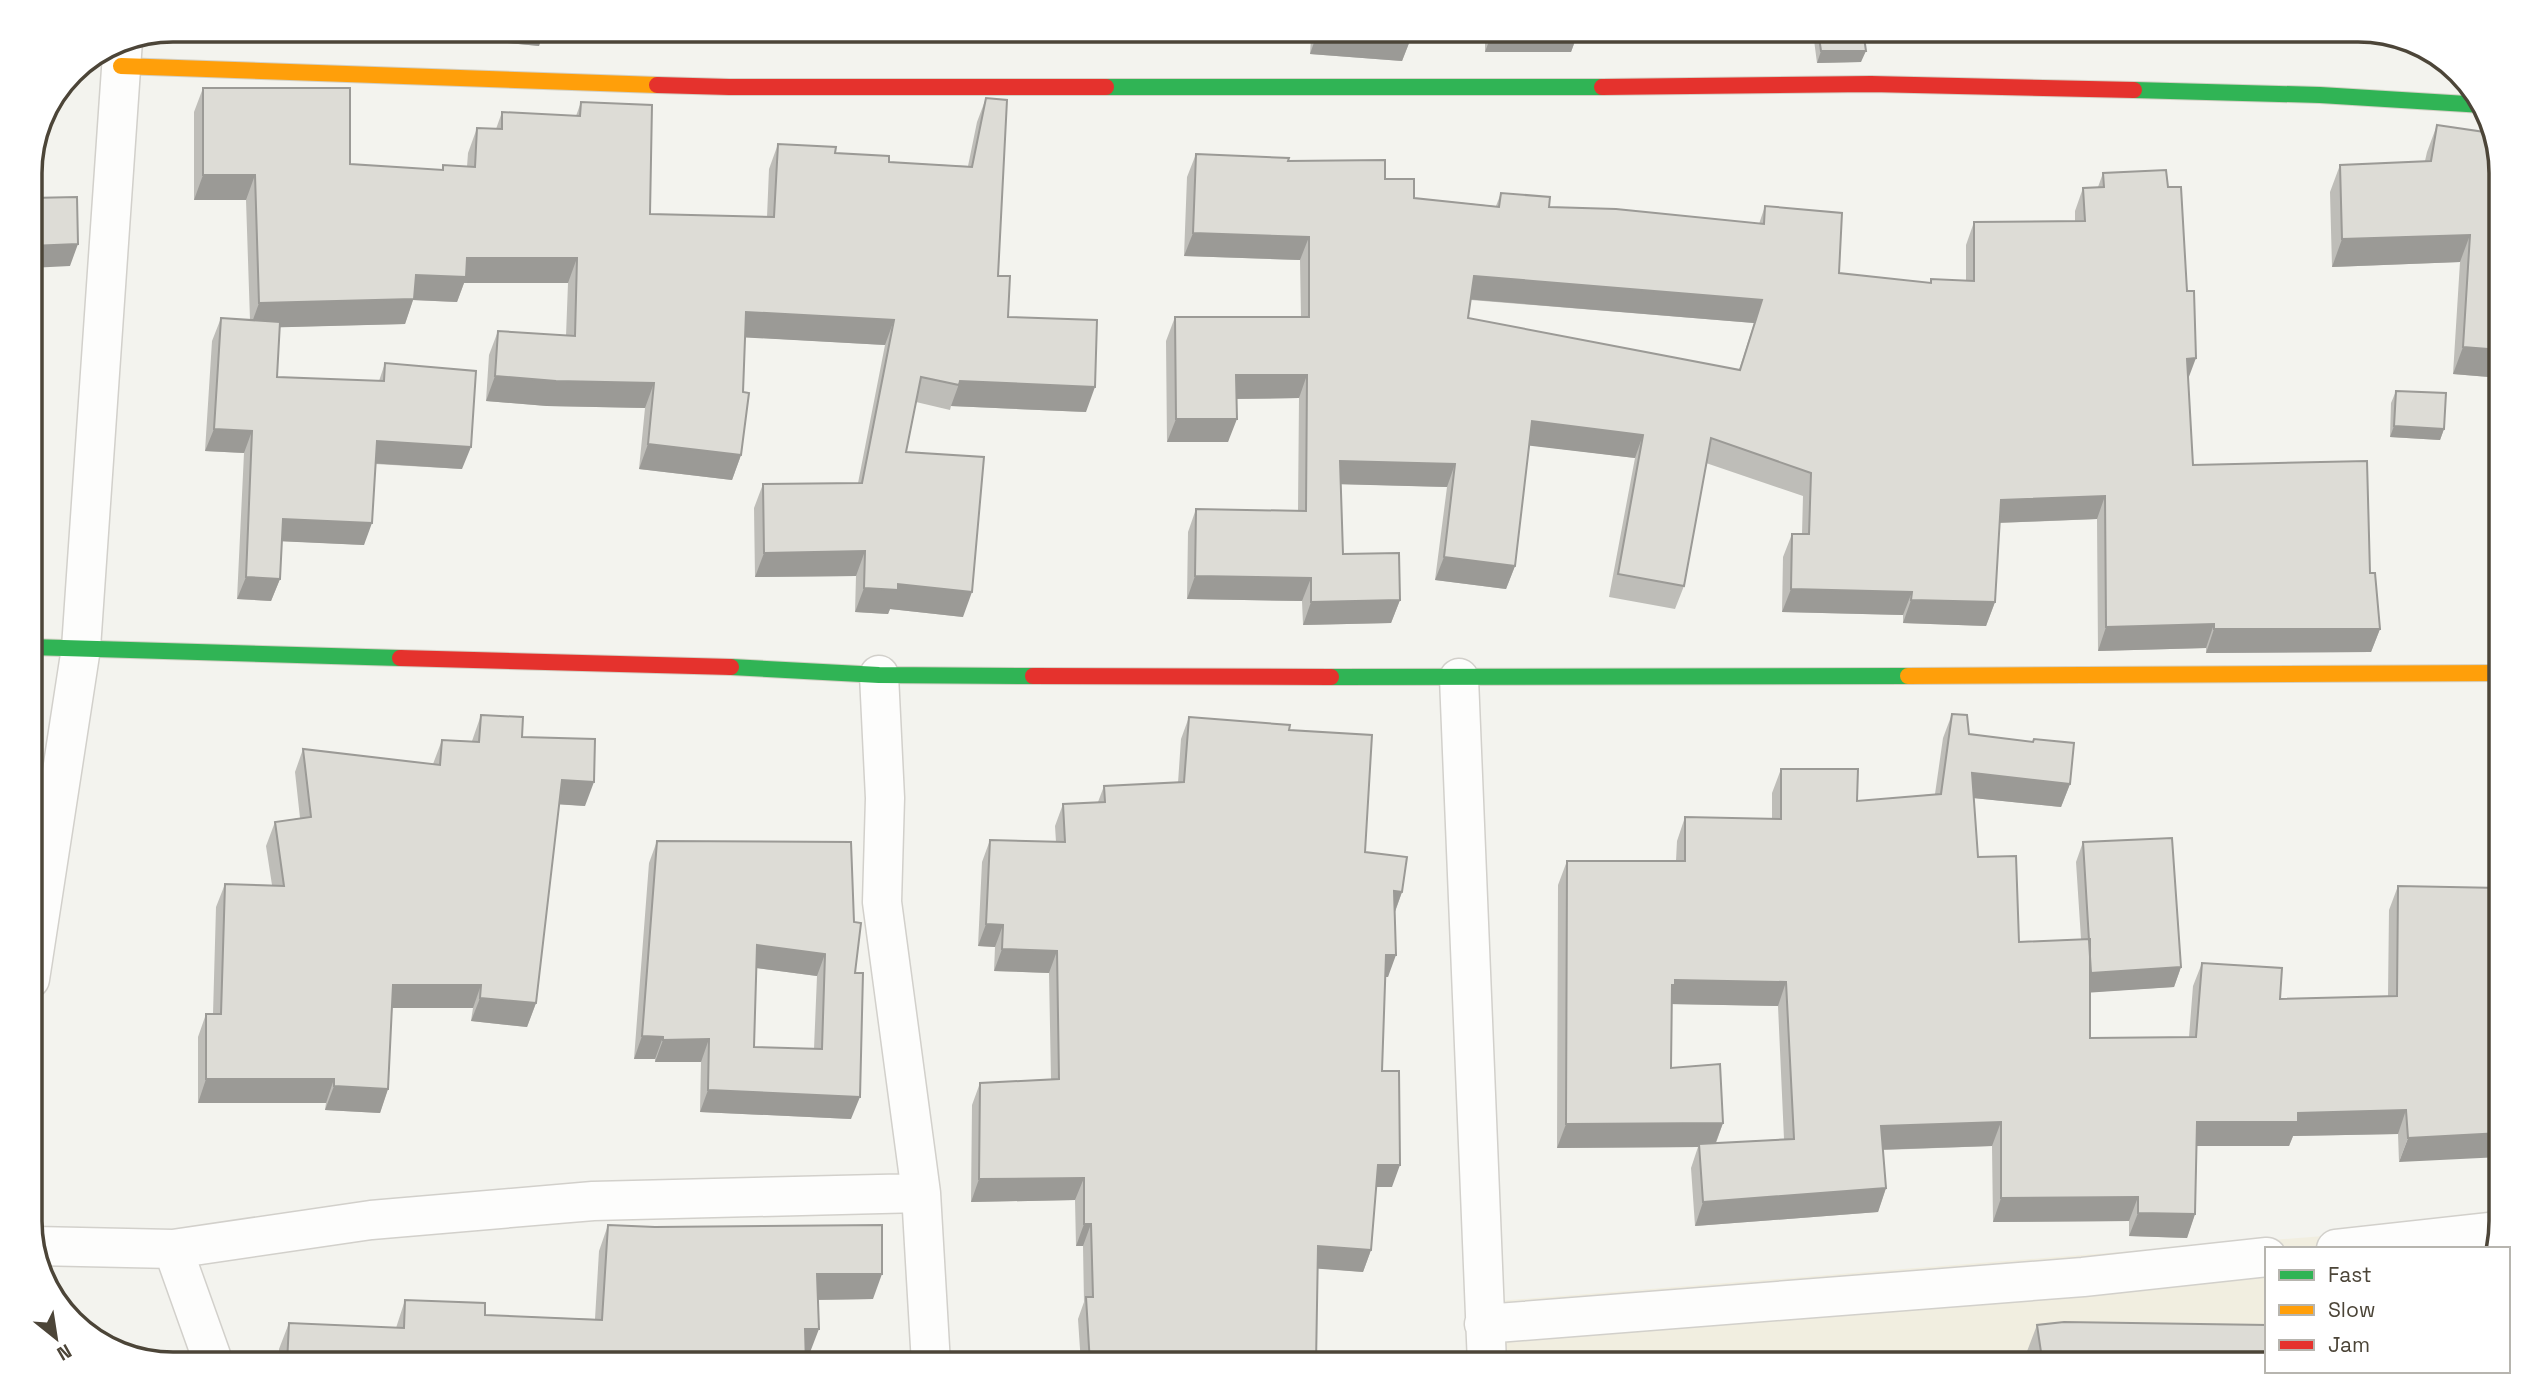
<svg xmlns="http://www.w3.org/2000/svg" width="2531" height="1394" font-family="'Space Grotesk',sans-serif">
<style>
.education{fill:#f1eee0}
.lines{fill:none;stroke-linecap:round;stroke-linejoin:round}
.street-casing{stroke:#d2d0cb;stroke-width:41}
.fast-casing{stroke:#d3d0c4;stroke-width:18}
.slow-casing{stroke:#d3d0c4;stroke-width:18}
.jam-casing{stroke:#d3d0c4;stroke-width:18}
.street{stroke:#fdfdfc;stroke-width:38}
.fast{stroke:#30b455;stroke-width:16}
.slow{stroke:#ff9f0a;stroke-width:16}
.jam{stroke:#e5322d;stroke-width:16}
.wall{fill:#bebdb8;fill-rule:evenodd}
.shaded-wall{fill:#9b9a96}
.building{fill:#dddcd6;stroke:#9b9a96;stroke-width:2;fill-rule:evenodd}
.rim{fill:none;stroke:#4c4538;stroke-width:3.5}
</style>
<rect width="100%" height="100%" fill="#f3f3ee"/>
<path class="education" d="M 330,30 L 474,30 L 472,41 Z
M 2501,1222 L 2494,1249 L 2267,1249 L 2267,1364 L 1502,1364 L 1497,1301 Z"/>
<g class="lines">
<defs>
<path id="street" d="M 879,675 L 885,798 L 882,902 L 921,1193 L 931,1364
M 1459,678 L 1487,1364
M 30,979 L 81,648 L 123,40
M 35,1246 L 173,1249 L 371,1220 L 593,1201 L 921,1193
M 173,1249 L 214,1364
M 2336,1249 L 2499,1231
M 1484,1324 L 2083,1277 L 2267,1257"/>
<path id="fast" d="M 1106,87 L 1602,87
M 2134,90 L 2320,95 L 2483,105
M 30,647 L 400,658
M 731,667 L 879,675 L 1033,676
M 1331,677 L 1908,676"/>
<path id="slow" d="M 121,66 L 657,85
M 1908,676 L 2501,673"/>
<path id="jam" d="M 657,85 L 729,87 L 1106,87
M 1602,87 L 1871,84 L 2134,90
M 400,658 L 731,667
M 1033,676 L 1331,677"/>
</defs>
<use href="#street" class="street-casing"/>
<use href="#fast" class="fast-casing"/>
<use href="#slow" class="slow-casing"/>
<use href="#jam" class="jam-casing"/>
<use href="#street" class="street"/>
<use href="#fast" class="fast"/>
<use href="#slow" class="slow"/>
<use href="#jam" class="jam"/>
</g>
<path class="wall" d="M 499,30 L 544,30 L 539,46 L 498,42 Z
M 1226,30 L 1410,30 L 1411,38 L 1402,61 L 1310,54 L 1311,38 L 1226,36 Z
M 1485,30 L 1579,30 L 1571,52 L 1485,52 Z
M 1818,30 L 1863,30 L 1861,62 L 1817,63 L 1814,40 Z
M 203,88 L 350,164 L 442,170 L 443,165 L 467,167 L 468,153 L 477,128 L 496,129 L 502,112 L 576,116 L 581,102 L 650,214 L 767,217 L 769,169 L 778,144 L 889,162 L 968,166 L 977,122 L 986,98 L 998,276 L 1008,317 L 1086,412 L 951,406 L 950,410 L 916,402 L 906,452 L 963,617 L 890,609 L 888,614 L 855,612 L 856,576 L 755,577 L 754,508 L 763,484 L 858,483 L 885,345 L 745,337 L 741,455 L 732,480 L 639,469 L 645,408 L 547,406 L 486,401 L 489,355 L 498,331 L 566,336 L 568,283 L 464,283 L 457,302 L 413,300 L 405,324 L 280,327 L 277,377 L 379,381 L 385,363 L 462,469 L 375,464 L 364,545 L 282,541 L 280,579 L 271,601 L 237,599 L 244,453 L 205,451 L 212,341 L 221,318 L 250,320 L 246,200 L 194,200 L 194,112 Z
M 2437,125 L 2491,133 L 2501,378 L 2453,374 L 2460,262 L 2332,267 L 2330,192 L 2340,165 L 2425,161 L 2427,152 Z
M 1196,154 L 1288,161 L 1385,179 L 1414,198 L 1496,206 L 1501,193 L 1549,207 L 1759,224 L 1765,206 L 1839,273 L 1930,283 L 1931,279 L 1966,281 L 1966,245 L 1974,222 L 2075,221 L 2075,211 L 2083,188 L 2098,187 L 2103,173 L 2188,378 L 2193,465 L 2370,573 L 2380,629 L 2371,652 L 2206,653 L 2206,648 L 2098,651 L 2097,519 L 1999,523 L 1995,602 L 1986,626 L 1903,623 L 1903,615 L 1782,612 L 1783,557 L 1792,534 L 1802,534 L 1803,496 L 1706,463 L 1684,586 L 1675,609 L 1609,597 L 1635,458 L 1529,445 L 1515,566 L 1506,589 L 1435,580 L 1447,487 L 1341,484 L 1343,554 L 1400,600 L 1391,623 L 1303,625 L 1302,601 L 1187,599 L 1188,532 L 1196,509 L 1298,511 L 1299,398 L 1236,399 L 1228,442 L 1167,442 L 1166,341 L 1175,317 L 1301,317 L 1300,260 L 1184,256 L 1187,177 ZM 1471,300 L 1754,323 L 1739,370 L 1468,318 Z
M 2396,391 L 2444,429 L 2440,440 L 2390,437 L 2391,403 Z
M 2501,550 L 2501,651 L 2500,651 L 2497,561 Z
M 1952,714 L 1969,734 L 2033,742 L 2034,739 L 2070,784 L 2061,807 L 1974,798 L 1978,857 L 2019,942 L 2081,939 L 2076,862 L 2083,842 L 2181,967 L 2174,987 L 2090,992 L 2090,1038 L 2189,1037 L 2193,986 L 2202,963 L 2280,999 L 2388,996 L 2389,910 L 2398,886 L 2501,888 L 2399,1162 L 2398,1134 L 2293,1136 L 2289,1146 L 2197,1146 L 2195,1214 L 2187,1238 L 2129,1236 L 2129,1221 L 1993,1222 L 1992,1146 L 1883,1150 L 1886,1188 L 1878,1212 L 1695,1226 L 1691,1168 L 1698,1147 L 1557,1148 L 1558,885 L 1567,861 L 1676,861 L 1677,841 L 1685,817 L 1772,819 L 1772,793 L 1781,769 L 1857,801 L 1935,794 L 1943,738 ZM 1672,1004 L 1778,1006 L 1784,1139 L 1716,1143 L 1723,1123 L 1671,1068 Z
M 481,715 L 522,737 L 585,806 L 559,804 L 536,1003 L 527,1027 L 471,1021 L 473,1008 L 392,1008 L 388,1089 L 380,1113 L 325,1110 L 326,1103 L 198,1103 L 198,1037 L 206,1014 L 213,1014 L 216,907 L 225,884 L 272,885 L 266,846 L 275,822 L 300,818 L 295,772 L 303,749 L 433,764 L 442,740 L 472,741 Z
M 1189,717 L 1289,730 L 1365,852 L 1402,892 L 1395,912 L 1388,977 L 1385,977 L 1382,1071 L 1392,1187 L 1376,1187 L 1371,1250 L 1363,1272 L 1317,1268 L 1316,1364 L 1081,1364 L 1078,1319 L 1084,1302 L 1083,1246 L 1076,1246 L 1075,1200 L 971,1202 L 972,1105 L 980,1083 L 1051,1079 L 1049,973 L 994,971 L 995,947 L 978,946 L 982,862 L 990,840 L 1056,842 L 1055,826 L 1063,804 L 1098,802 L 1104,786 L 1178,783 L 1181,739 Z
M 657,841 L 855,973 L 851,1119 L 700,1112 L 701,1062 L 655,1062 L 655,1059 L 634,1059 L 649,863 ZM 756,968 L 817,976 L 814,1049 L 754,1047 Z
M 608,1225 L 873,1299 L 818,1300 L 809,1355 L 806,1355 L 806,1364 L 279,1364 L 279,1349 L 289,1323 L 396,1328 L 405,1300 L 485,1315 L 595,1319 L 599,1251 Z
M 2037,1325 L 2267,1364 L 2028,1364 L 2026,1354 Z"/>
<path class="shaded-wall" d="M 502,30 L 544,30 L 539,46 L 498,42 Z
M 1228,30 L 1314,30 L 1311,38 L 1226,36 Z
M 1493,30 L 1579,30 L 1571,52 L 1485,52 Z
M 1684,30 L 1772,30 L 1770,36 L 1682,35 Z
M 2062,30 L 2118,30 L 2061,31 Z
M 1318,31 L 1411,38 L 1402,61 L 1310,54 Z
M 1821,51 L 1866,51 L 1861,62 L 1817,63 Z
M 203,175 L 255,175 L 246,200 L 194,200 Z
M 1193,233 L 1309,237 L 1300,260 L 1184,256 Z
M 2470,235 L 2460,262 L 2332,267 L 2342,239 Z
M 78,244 L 70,266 L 30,268 L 30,246 Z
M 467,258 L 577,258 L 568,283 L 464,283 L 457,302 L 413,300 L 405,324 L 250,328 L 259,303 L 416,275 Z
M 1474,276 L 1762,300 L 1754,323 L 1465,299 Z
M 746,312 L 894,320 L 885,345 L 737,337 Z
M 2463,347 L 2501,350 L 2501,378 L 2453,374 Z
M 2196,358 L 2187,382 L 2187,359 Z
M 1236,375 L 1307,375 L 1299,398 L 1227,399 Z
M 495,376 L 654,383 L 645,408 L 547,406 L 486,401 Z
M 960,381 L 1095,387 L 1086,412 L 951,406 Z
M 1176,419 L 1237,419 L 1228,442 L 1167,442 Z
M 1532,421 L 1643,435 L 1635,458 L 1523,445 Z
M 2394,426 L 2444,429 L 2440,440 L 2390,437 Z
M 214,429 L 252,431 L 244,453 L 205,451 Z
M 377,441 L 471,447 L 462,469 L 368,463 Z
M 648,444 L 741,455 L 732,480 L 639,469 Z
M 1340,461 L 1455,464 L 1447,487 L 1332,484 Z
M 2105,496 L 2097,519 L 1992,523 L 2001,500 Z
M 283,519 L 372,523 L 364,545 L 275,541 Z
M 865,551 L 856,576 L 755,577 L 764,553 Z
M 1444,557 L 1515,566 L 1506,589 L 1435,580 Z
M 1195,576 L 1311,578 L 1302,601 L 1187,599 Z
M 246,577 L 280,579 L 271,601 L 237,599 Z
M 898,584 L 972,592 L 963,617 L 890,609 L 888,614 L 855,612 L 864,588 Z
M 1791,589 L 1912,592 L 1903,615 L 1782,612 Z
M 1400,600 L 1391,623 L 1303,625 L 1311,602 Z
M 1911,600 L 1995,602 L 1986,626 L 1903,623 Z
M 2214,624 L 2206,648 L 2098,651 L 2106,627 Z
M 2214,629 L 2380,629 L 2371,652 L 2206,653 Z
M 1972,773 L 2070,784 L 2061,807 L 1963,797 Z
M 562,780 L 594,782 L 585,806 L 553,804 Z
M 1394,891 L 1402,892 L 1394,914 Z
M 986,924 L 1003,925 L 995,947 L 978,946 Z
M 757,945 L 825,954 L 817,976 L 749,967 Z
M 1002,949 L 1057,951 L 1049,973 L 994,971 Z
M 1386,955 L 1396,955 L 1388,977 L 1378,977 Z
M 2181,967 L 2174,987 L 2084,993 L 2091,973 Z
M 1675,980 L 1786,982 L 1778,1006 L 1668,1004 L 1664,1009 Z
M 393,985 L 481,985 L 473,1008 L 385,1008 Z
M 480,998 L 536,1003 L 527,1027 L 471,1021 Z
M 642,1036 L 663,1037 L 655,1059 L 634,1059 Z
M 709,1039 L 701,1062 L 655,1062 L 663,1040 Z
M 206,1079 L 334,1079 L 326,1103 L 198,1103 Z
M 334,1086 L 388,1089 L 380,1113 L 325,1110 Z
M 708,1090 L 860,1097 L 851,1119 L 700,1112 Z
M 2406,1110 L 2398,1134 L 2293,1136 L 2289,1146 L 2188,1146 L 2197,1122 L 2298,1113 Z
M 2001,1122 L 1992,1146 L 1872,1150 L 1881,1126 Z
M 1723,1123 L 1714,1147 L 1699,1144 L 1698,1147 L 1557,1148 L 1566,1124 Z
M 2501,1133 L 2501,1157 L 2399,1162 L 2408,1138 Z
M 1378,1165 L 1400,1165 L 1392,1187 L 1370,1187 Z
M 1084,1178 L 1075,1200 L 971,1202 L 979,1179 Z
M 1886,1188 L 1878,1212 L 1695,1226 L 1703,1202 Z
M 2138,1197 L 2129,1221 L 1993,1222 L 2001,1198 Z
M 2138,1213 L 2195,1214 L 2187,1238 L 2129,1236 Z
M 1084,1224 L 1091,1224 L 1083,1246 L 1076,1246 Z
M 1318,1246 L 1371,1250 L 1363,1272 L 1309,1268 Z
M 817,1274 L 882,1274 L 873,1299 L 808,1300 Z
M 805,1329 L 819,1329 L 809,1355 L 796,1355 Z
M 2116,1353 L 2112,1364 L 2040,1364 L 2042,1359 Z"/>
<path class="building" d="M 1318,30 L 1410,30 L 1411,38 L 1318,31 Z
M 1818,30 L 1863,30 L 1866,51 L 1821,51 Z
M 203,88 L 350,88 L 350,164 L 443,170 L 443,165 L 475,167 L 477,128 L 502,129 L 502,112 L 580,116 L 581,102 L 652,105 L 650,214 L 774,217 L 778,144 L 836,147 L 835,153 L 889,156 L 889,162 L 972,167 L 986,98 L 1007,100 L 998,276 L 1010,276 L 1008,317 L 1097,320 L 1095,387 L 960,381 L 959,385 L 921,377 L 906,452 L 984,457 L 972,592 L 898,584 L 898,590 L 864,588 L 865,551 L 764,553 L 763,484 L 862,483 L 894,320 L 746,312 L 743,392 L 749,393 L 741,455 L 648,444 L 654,383 L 556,381 L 495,376 L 498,331 L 575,336 L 577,258 L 467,258 L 466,277 L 416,275 L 414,299 L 259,303 L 255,175 L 203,175 Z
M 2437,125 L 2491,133 L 2501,164 L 2501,350 L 2463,347 L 2470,235 L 2342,239 L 2340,165 L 2431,161 Z
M 1196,154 L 1289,158 L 1288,161 L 1385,160 L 1385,179 L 1414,179 L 1414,198 L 1499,207 L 1501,193 L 1550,197 L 1549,207 L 1616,209 L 1764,224 L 1765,206 L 1842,213 L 1839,273 L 1931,283 L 1931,279 L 1974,281 L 1974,222 L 2085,221 L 2083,188 L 2104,187 L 2103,173 L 2166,170 L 2168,187 L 2181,187 L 2187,291 L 2194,291 L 2196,358 L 2187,359 L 2193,465 L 2367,461 L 2370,573 L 2375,573 L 2380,629 L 2214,629 L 2214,624 L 2106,627 L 2105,496 L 2001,500 L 1995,602 L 1911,600 L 1912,592 L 1791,589 L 1792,534 L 1809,534 L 1811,473 L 1711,438 L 1684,586 L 1618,574 L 1643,435 L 1532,421 L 1515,566 L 1444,557 L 1455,464 L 1340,461 L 1343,554 L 1399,553 L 1400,600 L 1311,602 L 1311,578 L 1195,576 L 1196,509 L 1306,511 L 1307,375 L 1236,375 L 1237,419 L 1176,419 L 1175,317 L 1309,317 L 1309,237 L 1193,233 ZM 1474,276 L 1762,300 L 1740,370 L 1468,318 Z
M 77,197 L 78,244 L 30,246 L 30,198 Z
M 221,318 L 280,322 L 277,377 L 384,381 L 385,363 L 476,371 L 471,447 L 377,441 L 372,523 L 283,519 L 280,579 L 246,577 L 252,431 L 214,429 Z
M 2396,391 L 2446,393 L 2444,429 L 2394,426 Z
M 1952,714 L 1967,715 L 1969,734 L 2033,742 L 2034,739 L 2074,743 L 2070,784 L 1972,773 L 1978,857 L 2016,856 L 2019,942 L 2090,939 L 2090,1038 L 2196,1037 L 2202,963 L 2282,968 L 2280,999 L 2397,996 L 2398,886 L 2501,888 L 2501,1133 L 2408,1138 L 2406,1110 L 2298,1113 L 2298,1122 L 2197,1122 L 2195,1214 L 2138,1213 L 2138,1197 L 2001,1198 L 2001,1122 L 1881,1126 L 1886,1188 L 1703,1202 L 1699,1144 L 1794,1139 L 1786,982 L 1675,980 L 1675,985 L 1672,985 L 1671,1068 L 1720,1064 L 1723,1123 L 1566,1124 L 1567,861 L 1685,861 L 1685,817 L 1781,819 L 1781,769 L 1858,769 L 1857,801 L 1941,794 Z
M 481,715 L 523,717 L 522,737 L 595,739 L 594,782 L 562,780 L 536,1003 L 480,998 L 481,985 L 393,985 L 388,1089 L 334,1086 L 334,1079 L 206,1079 L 206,1014 L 221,1014 L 225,884 L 284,886 L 275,822 L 311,817 L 303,749 L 440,765 L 442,740 L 479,742 Z
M 1189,717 L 1290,725 L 1289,730 L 1372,735 L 1365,852 L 1407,857 L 1402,892 L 1394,891 L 1396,955 L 1386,955 L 1382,1071 L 1399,1071 L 1400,1165 L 1378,1165 L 1371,1250 L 1318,1246 L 1316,1364 L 1090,1364 L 1086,1297 L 1093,1297 L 1091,1224 L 1084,1224 L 1084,1178 L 979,1179 L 980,1083 L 1059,1079 L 1057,951 L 1002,949 L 1003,925 L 986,924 L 990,840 L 1065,842 L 1063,804 L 1105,802 L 1104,786 L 1184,782 Z
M 30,815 L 34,815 L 32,852 L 30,852 Z
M 2172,838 L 2181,967 L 2091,973 L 2083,842 Z
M 657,841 L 851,842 L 854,922 L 861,923 L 855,973 L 863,973 L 860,1097 L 708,1090 L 709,1039 L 663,1040 L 663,1037 L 642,1036 ZM 757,945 L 825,954 L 822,1049 L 754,1047 Z
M 608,1225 L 655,1227 L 882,1225 L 882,1274 L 817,1274 L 819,1329 L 805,1329 L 806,1364 L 287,1364 L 289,1323 L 404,1328 L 405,1300 L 485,1303 L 485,1315 L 602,1320 Z
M 2064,1322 L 2267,1325 L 2267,1364 L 2116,1364 L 2116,1353 L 2042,1359 L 2037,1325 Z"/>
<path d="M0 0H2531V1394H0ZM173 42H2358A131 131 0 0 1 2489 173V1221A131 131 0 0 1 2358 1352H173A131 131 0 0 1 42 1221V173A131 131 0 0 1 173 42Z" fill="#fff" fill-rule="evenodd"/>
<path class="rim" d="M173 42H2358A131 131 0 0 1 2489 173V1221A131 131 0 0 1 2358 1352H173A131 131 0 0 1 42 1221V173A131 131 0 0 1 173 42Z"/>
<rect x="2265" y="1247" width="245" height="126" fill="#ffffff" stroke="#b7b5af" stroke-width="2"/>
<rect x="2279" y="1270" width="35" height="10" fill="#30b455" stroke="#b7b5af" stroke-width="2"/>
<text x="2328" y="1282" font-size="21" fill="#4c4538">Fast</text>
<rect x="2279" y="1305" width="35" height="10" fill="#ff9f0a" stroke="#b7b5af" stroke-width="2"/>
<text x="2328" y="1317" font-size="21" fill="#4c4538">Slow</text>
<rect x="2279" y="1340" width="35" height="10" fill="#e5322d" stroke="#b7b5af" stroke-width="2"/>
<text x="2328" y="1352" font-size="21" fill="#4c4538">Jam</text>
<g transform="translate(56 1338) rotate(150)" stroke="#ffffff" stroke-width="5" paint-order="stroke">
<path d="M0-5L12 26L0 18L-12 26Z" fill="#4c4538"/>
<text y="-10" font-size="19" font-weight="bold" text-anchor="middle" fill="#4c4538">N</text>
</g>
</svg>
